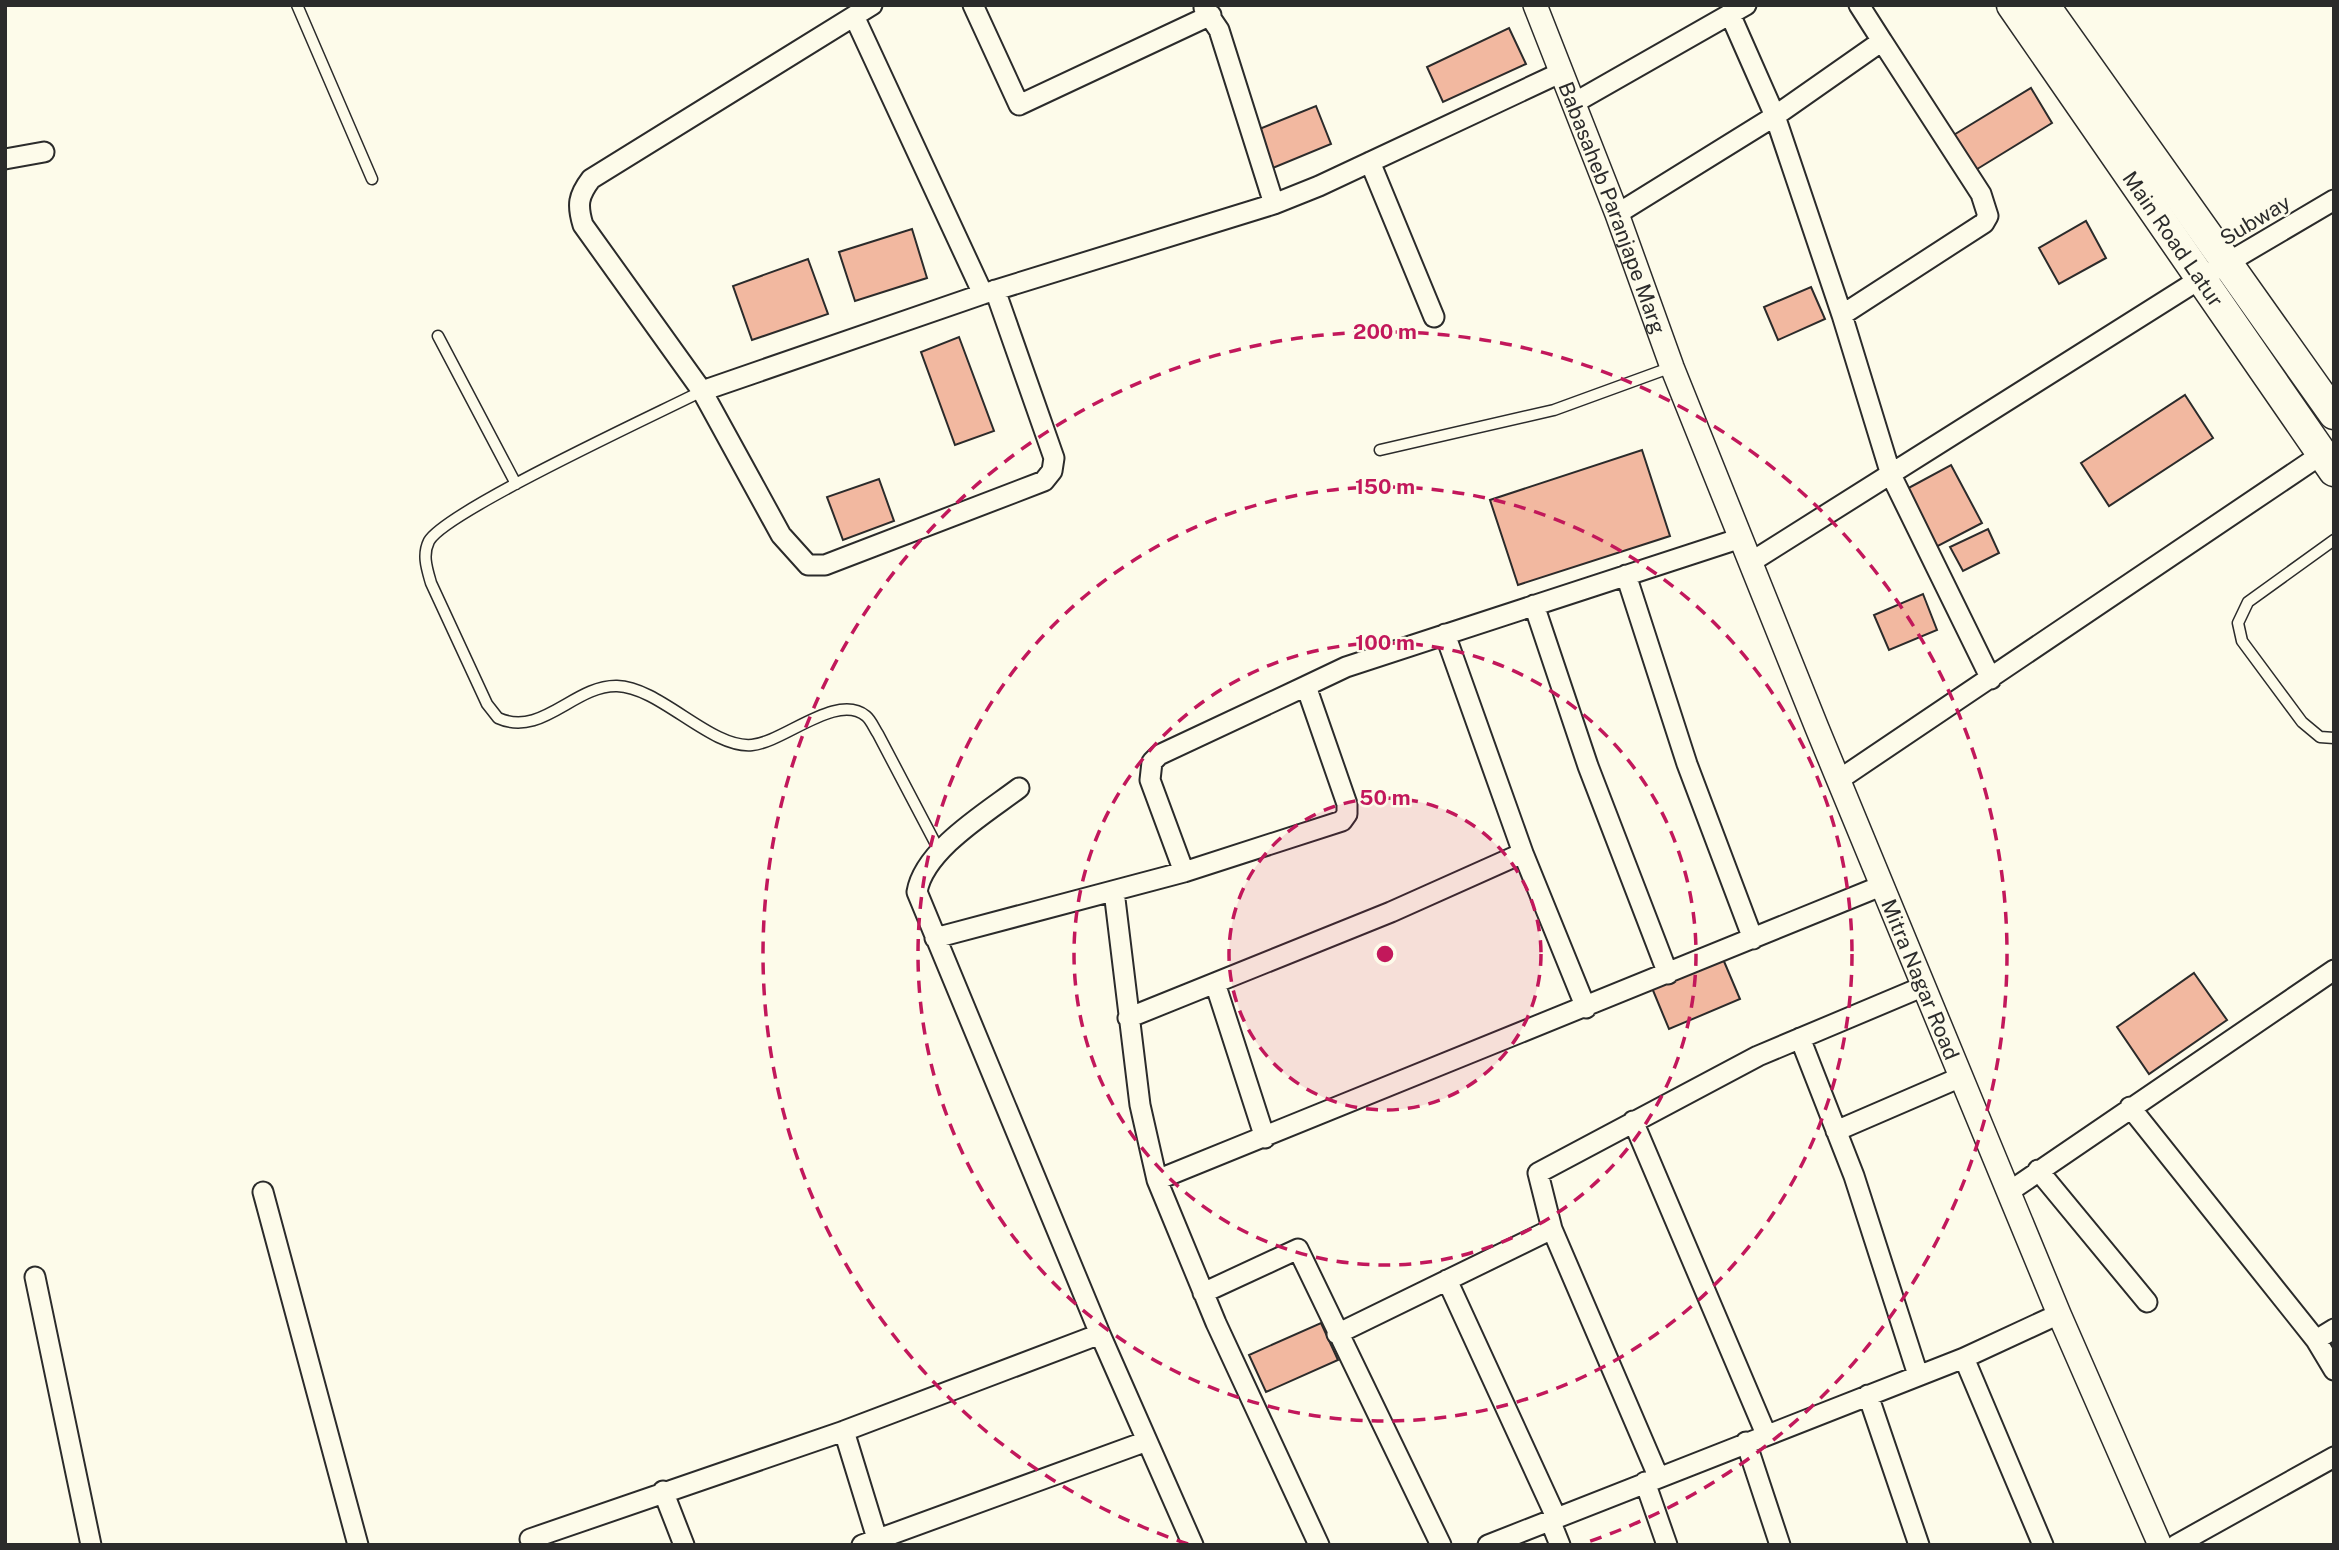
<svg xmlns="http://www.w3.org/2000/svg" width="2339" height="1550" font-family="'Public Sans',sans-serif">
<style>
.building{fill:#f2b8a0;stroke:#2b2b2b;stroke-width:2}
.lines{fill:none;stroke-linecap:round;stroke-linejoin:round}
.service-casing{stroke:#2b2b2b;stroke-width:13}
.minor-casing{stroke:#2b2b2b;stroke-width:23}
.tertiary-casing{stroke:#2b2b2b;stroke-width:26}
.primary-casing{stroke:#2b2b2b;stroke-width:33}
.service{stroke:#fdfbea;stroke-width:10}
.minor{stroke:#fdfbea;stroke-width:19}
.tertiary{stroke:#fdfbea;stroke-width:23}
.primary{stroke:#fdfbea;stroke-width:30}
.ring{fill:none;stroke:#c2185b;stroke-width:3.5;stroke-dasharray:12 9}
.labels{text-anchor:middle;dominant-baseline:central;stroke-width:5;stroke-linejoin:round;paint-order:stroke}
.street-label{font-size:21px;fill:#2b2b2b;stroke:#fdfbea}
.centre{fill:#c2185b;stroke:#fdfbea;stroke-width:3.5}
.ring-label{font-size:21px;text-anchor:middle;font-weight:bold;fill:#c2185b;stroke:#fdfbea;stroke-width:5;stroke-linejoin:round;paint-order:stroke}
</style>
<rect width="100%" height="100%" fill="#fdfbea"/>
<path class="building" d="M 1509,28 L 1526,64 L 1443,102 L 1427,67 Z
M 2031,88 L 2052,123 L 1974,171 L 1952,136 Z
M 1316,106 L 1331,144 L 1268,170 L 1252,132 Z
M 2086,221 L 2106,258 L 2059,284 L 2039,248 Z
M 912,229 L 927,278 L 855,301 L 839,252 Z
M 808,259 L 828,314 L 752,340 L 733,286 Z
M 1811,287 L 1825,319 L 1778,340 L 1764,307 Z
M 959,337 L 994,431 L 955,445 L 921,352 Z
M 2185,395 L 2213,438 L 2109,506 L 2081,463 Z
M 1642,450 L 1670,536 L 1518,585 L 1490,500 Z
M 1951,465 L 1982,523 L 1934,548 L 1903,491 Z
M 879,479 L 894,521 L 843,540 L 827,497 Z
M 1988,529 L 1999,553 L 1963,571 L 1950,547 Z
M 1923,594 L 1937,630 L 1889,650 L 1874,615 Z
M 1723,959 L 1740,999 L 1669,1029 L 1652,988 Z
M 2194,973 L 2227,1020 L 2149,1074 L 2117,1027 Z
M 1321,1323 L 1338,1360 L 1266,1392 L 1249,1355 Z"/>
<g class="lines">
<defs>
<path id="service" d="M 297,5 L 372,179
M 438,336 L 516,484
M 702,391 C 659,413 446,511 429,541 C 422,555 427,569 431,583 L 487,704 L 498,718 C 542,738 574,685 617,686 C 660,687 711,749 752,745 C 784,742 837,692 866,716 C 871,720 874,728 878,734 L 940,852
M 1380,450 L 1554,410 L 1672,367
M 2334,540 L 2248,602 L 2238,623 L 2242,641 L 2302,722 L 2320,737 L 2334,738"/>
<path id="minor" d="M 872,5 L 591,179 C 578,196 577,205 583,225 L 702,391 L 983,294 L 1274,204 L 1319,186 L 1562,72
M 973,5 L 1019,105 L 1211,15
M 1859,5 L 1882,41
M 1204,8 L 1219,30 L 1274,204
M 1730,14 L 1775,116 L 1842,315 L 1891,475 L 1991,679
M 854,16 L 983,294
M 1574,103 L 1746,5
M 5,159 L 44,152
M 1370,162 L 1434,317
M 1617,214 L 1775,116 L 1882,41 L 1981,194 L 1988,216 L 1984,223 L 1842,315
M 702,391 L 781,535 L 808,565 L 825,565 L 1044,481 L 1052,471 L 1054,458 L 995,290
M 1751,562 L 2200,279 L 2334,200
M 1626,575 L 1687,764 L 1753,939
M 1534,605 L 1588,766 L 1668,974
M 1445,634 L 1523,853
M 1840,779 L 2322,454
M 1019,788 C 986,813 924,850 917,892 L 1100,1334
M 1184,872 L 1150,780 L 1152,762 L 1159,755 L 1306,686
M 1114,891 L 1140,1105 L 1157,1180 L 1216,1323 L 1319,1545
M 935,938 L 1184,872 L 1342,821 L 1347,814 L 1347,804 L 1306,686 L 1346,667 L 1741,538
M 1215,983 L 1265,1138
M 1128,1018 L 1391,912 L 1523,853 L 1586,1008
M 1800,1038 L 1854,1176 L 1918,1375
M 2130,1107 L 2316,1340 L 2334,1370
M 1633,1121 L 1766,1434
M 1836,1131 L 1961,1077
M 2038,1170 L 2147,1302
M 1157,1180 L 1881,886
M 2010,1191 L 2334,970
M 263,1192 L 358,1545
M 1552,1229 L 1658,1476
M 35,1277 L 91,1545
M 1447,1280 L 1556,1517
M 1203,1293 L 1298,1249 L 1441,1545
M 1337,1334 L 1552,1229 L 1538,1173 L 1758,1056 L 1922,987
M 2316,1340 L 2334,1329
M 1964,1358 L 2043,1545
M 1868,1395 L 1919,1545
M 844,1431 L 879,1545
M 1746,1442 L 1780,1545
M 1645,1482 L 1667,1545
M 663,1491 L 684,1545
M 1550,1520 L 1560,1545
M 530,1539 L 844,1431 L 1100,1334 L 1193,1545
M 862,1545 L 1147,1441
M 1488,1545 L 1964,1358 L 2059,1314
M 2176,1545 L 2334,1457"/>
<g id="tertiary">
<path id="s1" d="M 1535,5 L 1617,214 L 1672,367 L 1817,728 L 2059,1314 L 2160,1545"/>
</g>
<g id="primary">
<path id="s2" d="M 2012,5 L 2334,471"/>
<path d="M 2044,5 L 2334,414"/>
</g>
</defs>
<use href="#service" class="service-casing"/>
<use href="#minor" class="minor-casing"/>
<use href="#tertiary" class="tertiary-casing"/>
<use href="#primary" class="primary-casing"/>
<use href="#service" class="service"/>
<use href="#minor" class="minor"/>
<use href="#tertiary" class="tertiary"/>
<use href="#primary" class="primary"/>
</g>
<circle cx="1385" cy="954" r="156" fill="#c2185b" fill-opacity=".12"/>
<g class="ring">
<circle cx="1385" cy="954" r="156"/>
<circle cx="1385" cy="954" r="311"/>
<circle cx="1385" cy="954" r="467"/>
<path d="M1188 1544A622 622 0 1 1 1582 1544"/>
</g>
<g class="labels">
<g class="street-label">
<text stroke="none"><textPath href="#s1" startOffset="217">Babasaheb Paranjape Marg</textPath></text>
<text transform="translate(2255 220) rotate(-31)">Subway</text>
<text stroke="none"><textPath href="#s2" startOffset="284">Main Road Latur</textPath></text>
<text stroke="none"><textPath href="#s1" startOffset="1048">Mitra Nagar Road</textPath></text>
</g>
</g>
<circle cx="1385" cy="954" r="10" class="centre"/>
<g class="ring-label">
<text x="1385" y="339">200 m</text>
<text x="1385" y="494">150 m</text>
<text x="1385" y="650">100 m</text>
<text x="1385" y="805">50 m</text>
</g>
<rect width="2339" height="1550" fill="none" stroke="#2b2b2b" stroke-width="14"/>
</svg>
